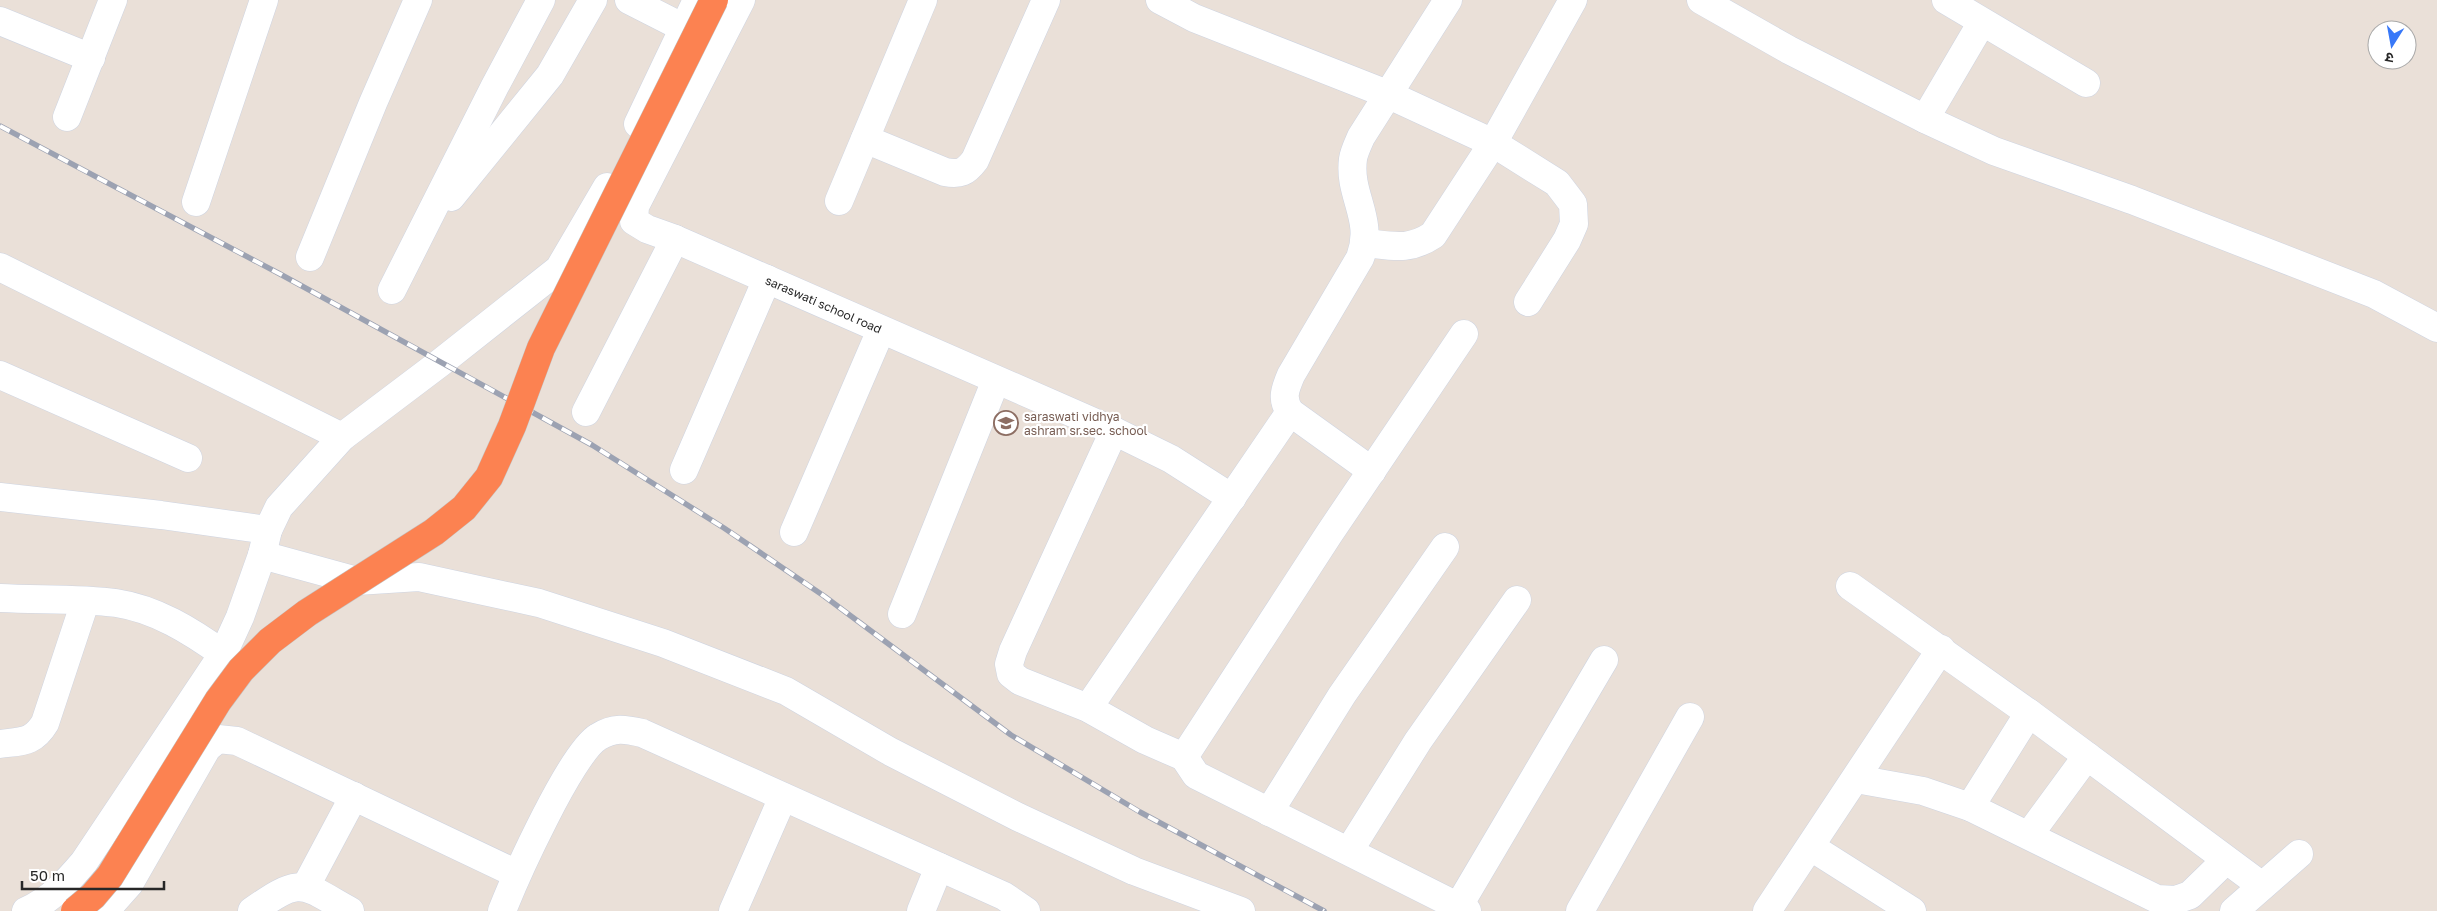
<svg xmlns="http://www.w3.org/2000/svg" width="2437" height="911" font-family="'Golos Text','Noto Sans Devanagari',sans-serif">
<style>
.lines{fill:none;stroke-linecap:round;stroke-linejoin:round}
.minor-casing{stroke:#ced4e1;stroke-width:29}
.minor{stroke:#fff;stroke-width:28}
.rail-casing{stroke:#9ca2b2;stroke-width:5.5}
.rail{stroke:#fff;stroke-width:4;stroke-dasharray:11;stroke-linecap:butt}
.highway-bridge-casing{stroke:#c3c3c3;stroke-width:29;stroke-linecap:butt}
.highway-bridge{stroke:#fc8251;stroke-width:28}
.labels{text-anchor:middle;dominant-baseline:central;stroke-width:4.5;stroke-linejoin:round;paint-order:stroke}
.street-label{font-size:12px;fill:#272727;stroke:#fff}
.education-label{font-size:12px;fill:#785e54;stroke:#fff;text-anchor:start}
</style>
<rect width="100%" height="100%" fill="#eae0d8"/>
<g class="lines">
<defs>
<g id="minor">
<path d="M 629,0 L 684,28"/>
<path id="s1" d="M 741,0 L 635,206 L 634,221 L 647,229 L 675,239 L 1114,431 L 1171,459 L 1232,498"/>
<path d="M 1160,0 L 1194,18 L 1387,94 L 1493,143 L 1557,183 L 1573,204 L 1574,224 L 1567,240 L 1528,302"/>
<path d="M 1701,0 L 1789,50 L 1925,119 L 1994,151 L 2132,200 L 2374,294 L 2437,328"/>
<path d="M 1946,0 L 2086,83"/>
<path d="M 0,21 L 91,58"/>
<path d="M 67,117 L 113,0"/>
<path d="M 1925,119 L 1982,22"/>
<path d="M 638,124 L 697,0"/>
<path d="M 865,139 L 945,172 C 960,175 966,172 975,160 L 1046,0"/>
<path d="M 451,197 L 550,75 L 593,0"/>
<path d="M 839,201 L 923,0"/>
<path d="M 196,202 L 264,0"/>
<path d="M 1366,243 C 1393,246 1409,251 1433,235 L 1493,143 L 1573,0"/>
<path d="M 310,257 L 373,103 L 418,0"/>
<path d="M 0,267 L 342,437"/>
<path d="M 392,290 L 495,86 L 541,0"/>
<path d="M 1464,334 L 1329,534 L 1184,757 L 1196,775 L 1467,911"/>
<path d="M 0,375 L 188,458"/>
<path d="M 586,412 L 675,239"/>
<path d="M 1114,431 L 1013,651 L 1009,664 L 1011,674 L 1020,681 L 1088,708 L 1145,740 L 1184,757"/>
<path d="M 684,470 L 767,279"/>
<path d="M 1372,471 L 1290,412 C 1281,399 1285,389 1291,375 L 1360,258 C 1375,219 1348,196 1353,159 C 1354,152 1358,144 1361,137 L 1448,0"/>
<path d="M 0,497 L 161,515 L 268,530"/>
<path d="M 794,532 L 881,330"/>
<path d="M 262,555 L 357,581 L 419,577 L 539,603 L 663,643 L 786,691 L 891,752 L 1018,817 L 1134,871 L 1241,911"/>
<path d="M 1850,586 L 2029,713 L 2262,886"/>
<path d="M 0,598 C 37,600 80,598 116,603 C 156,609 191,631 223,654"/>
<path d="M 902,614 L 996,380"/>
<path d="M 1088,708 L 1290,412"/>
<path d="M 0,744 C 22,741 33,743 45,723 L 85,602"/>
<path d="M 1856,779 L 1923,791 L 1970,807 L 2157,899 L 2176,900 L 2190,895 L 2226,860"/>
<path d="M 1970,807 L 2029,713"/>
<path d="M 1269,812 L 1342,695 L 1445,547"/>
<path d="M 2029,835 L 2087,756"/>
<path d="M 1811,847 L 1912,911"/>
<path d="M 1349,851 L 1418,741 L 1517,600"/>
<path d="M 306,886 L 354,796"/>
<path d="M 1458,907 L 1604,660"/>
<path d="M 26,911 C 51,900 67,882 84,862 L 223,654 L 240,617 L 262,555 L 268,530 L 279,507 L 342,437 L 440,363 L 559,269 L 607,187"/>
<path d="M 105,911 L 129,884 L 207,748 L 218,739 L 237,741 L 517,874"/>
<path d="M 252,911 C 302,876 300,883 350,911"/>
<path d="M 502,911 C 515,878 571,753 598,737 C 614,727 625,729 642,733 L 1004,896 L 1026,911"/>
<path d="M 733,911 L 783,797"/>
<path d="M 921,911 L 939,867"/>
<path d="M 1580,911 L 1690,717"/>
<path d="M 1767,911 L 1941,649"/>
<path d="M 2234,911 L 2299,854"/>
</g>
</defs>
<use href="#minor" class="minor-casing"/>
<use href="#minor" class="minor"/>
<defs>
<path id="rail" d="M 0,126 L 280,274 L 592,445 L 724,528 L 824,596 L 1011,735 L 1140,812 L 1324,911"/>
</defs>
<use href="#rail" class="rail-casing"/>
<use href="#rail" class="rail"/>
<defs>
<path id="highway-bridge" d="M 75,911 L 93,896 L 110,876 L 218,701 L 241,670 L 270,641 L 307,613 L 434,532 L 464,508 L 489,477 L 512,426 L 541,348 L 714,0"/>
</defs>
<use href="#highway-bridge" class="highway-bridge-casing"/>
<use href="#highway-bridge" class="highway-bridge"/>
</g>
<defs>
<symbol id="school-ring" viewBox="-11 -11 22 22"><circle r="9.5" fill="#fff" stroke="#8d6e63" stroke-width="1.5"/><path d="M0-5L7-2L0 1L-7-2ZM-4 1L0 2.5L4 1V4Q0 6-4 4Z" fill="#8d6e63"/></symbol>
</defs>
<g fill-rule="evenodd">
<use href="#school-ring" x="992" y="409" width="28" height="28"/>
</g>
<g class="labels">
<g class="street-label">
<text stroke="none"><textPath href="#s1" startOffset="454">saraswati school road</textPath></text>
</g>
<g class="education-label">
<text x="1024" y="416">saraswati vidhya<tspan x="1024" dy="14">ashram sr.sec. school</tspan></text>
</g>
</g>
<g transform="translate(2392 45) rotate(191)"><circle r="24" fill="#ffffff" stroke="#a9a9a9"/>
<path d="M0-4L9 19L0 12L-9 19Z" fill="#3878f8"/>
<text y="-8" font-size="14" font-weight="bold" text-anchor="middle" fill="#272727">उ</text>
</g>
<path d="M22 881v8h142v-8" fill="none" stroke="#272727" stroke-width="2.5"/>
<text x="30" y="881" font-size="15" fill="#272727" stroke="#ffffff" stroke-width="4" paint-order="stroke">50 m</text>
</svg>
